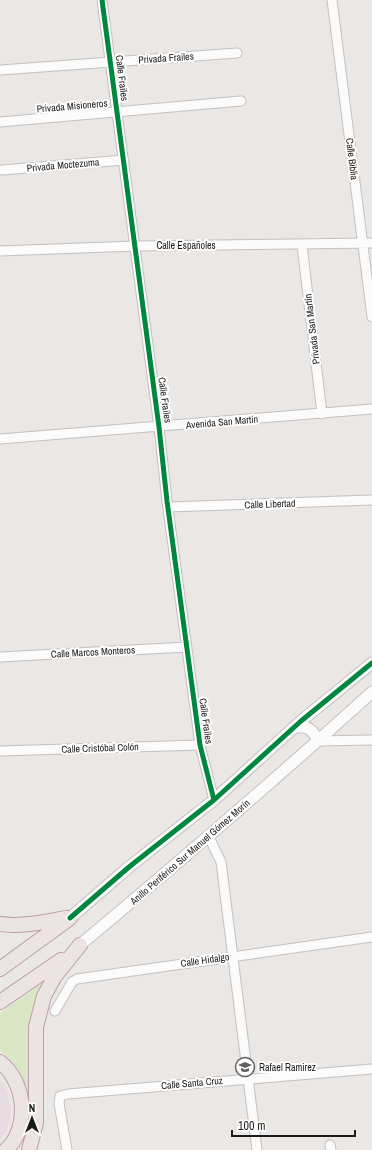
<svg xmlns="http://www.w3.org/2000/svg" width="372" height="1150" font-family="'Archivo Narrow',sans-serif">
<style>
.industrial{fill:#e8dce3}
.grass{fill:#d8e6c3}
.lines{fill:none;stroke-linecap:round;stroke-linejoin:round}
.minor-casing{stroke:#c2c1c0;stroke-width:11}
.tertiary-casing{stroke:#c2c1c0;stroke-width:13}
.trunk-casing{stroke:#bd9da8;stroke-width:16}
.minor{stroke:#fcfbfb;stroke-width:9}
.tertiary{stroke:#fcfbfb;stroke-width:11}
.trunk{stroke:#ece4e2;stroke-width:14}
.cycleway-casing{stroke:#fff;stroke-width:8}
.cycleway{stroke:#00873e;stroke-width:5}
.labels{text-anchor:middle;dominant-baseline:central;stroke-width:4;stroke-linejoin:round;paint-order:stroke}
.street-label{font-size:10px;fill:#1b1b1b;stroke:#fff}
.poi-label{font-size:10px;fill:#1b1b1b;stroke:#fff;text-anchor:start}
</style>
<rect width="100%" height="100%" fill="#eae7e4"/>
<path class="industrial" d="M 0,1080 L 5,1085 L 10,1100 L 11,1116 L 6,1132 L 0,1139 Z"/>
<path class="grass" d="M 46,980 L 32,1014 L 29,1025 L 28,1089 C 21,1074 14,1060 0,1051 L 0,1013 Z"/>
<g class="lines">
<defs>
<path id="minor" d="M 102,0 L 159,427 L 167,501 L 200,745 L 214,800
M 332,0 L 372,317
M 0,70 L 237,53
M 0,122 L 241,101
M 2,170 L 124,160
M 302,245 L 322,414
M 0,251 L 135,246 L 372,243
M 0,439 L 372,409
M 168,507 L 372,500
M 0,657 L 187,647
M 318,741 L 372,740
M 0,751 L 200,745
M 209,837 L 221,862 L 257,1150
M 55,1011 L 72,982 L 77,979 L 372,937
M 330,1145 L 331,1150
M 67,1150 L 59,1103 L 60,1096 L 68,1094 L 372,1069"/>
<path id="tertiary" d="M 293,728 C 306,724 313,729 318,741
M 70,918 L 129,867 L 214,800 L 301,721 L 372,663
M 80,945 C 179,862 276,779 372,692"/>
<path id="trunk" d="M 0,924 C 22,927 44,922 66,918
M 0,969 L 70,918
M 0,1002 L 61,960
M 0,1062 C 26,1082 30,1128 6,1150
M 29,1150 L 36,1123 L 36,1027 L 44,996 L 55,976 L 80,945"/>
</defs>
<use href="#minor" class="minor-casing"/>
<use href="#tertiary" class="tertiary-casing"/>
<use href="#trunk" class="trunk-casing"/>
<use href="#minor" class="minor"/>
<use href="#tertiary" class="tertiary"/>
<use href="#trunk" class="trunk"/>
<defs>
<path id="cycleway" d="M 102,0 L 159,427 L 167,501 L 200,745 L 214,800
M 70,918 L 129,867 L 214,800 L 301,721 L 372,663"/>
</defs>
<use href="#cycleway" class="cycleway-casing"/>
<use href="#cycleway" class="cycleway"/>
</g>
<defs>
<symbol id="school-ring" viewBox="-11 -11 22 22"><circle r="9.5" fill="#fff" stroke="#636261" stroke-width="1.5"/><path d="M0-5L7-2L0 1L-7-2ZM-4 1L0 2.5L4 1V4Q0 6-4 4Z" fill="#636261"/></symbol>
</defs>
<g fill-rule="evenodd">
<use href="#school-ring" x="234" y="1056" width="22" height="22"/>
</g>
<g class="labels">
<g class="street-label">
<text transform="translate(166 58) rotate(-4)">Privada Frailes</text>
<text transform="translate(122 78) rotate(83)">Calle Frailes</text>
<text transform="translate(72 106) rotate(-5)">Privada Misioneros</text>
<text transform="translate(352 159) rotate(83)">Calle Biblia</text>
<text transform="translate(63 165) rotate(-5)">Privada Moctezuma</text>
<text x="186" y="245">Calle Españoles</text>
<text transform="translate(312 329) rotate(-97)">Privada San Martín</text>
<text transform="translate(165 400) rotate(82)">Calle Frailes</text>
<text transform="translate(222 422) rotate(-5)">Avenida San Martín</text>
<text transform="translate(270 504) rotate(-2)">Calle Libertad</text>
<text transform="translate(93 652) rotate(-3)">Calle Marcos Monteros</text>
<text transform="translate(206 721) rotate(82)">Calle Frailes</text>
<text transform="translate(100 748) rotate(-2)">Calle Cristóbal Colón</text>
<text transform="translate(190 852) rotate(-41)">Anillo Periférico Sur Manuel Gómez Morín</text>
<text transform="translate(205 960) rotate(-8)">Calle Hidalgo</text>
<text transform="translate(192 1083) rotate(-5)">Calle Santa Cruz</text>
</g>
<g class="poi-label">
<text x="259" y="1067">Rafael Ramirez</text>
</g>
</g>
<g transform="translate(32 1118)" stroke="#ffffff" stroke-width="3" paint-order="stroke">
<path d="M0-3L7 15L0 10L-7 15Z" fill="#1b1b1b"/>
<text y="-6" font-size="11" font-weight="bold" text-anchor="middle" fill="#1b1b1b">N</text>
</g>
<path d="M232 1130v6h123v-6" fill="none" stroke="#1b1b1b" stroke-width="2"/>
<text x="238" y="1130" font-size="12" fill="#1b1b1b" stroke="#ffffff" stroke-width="3" paint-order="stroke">100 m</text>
</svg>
